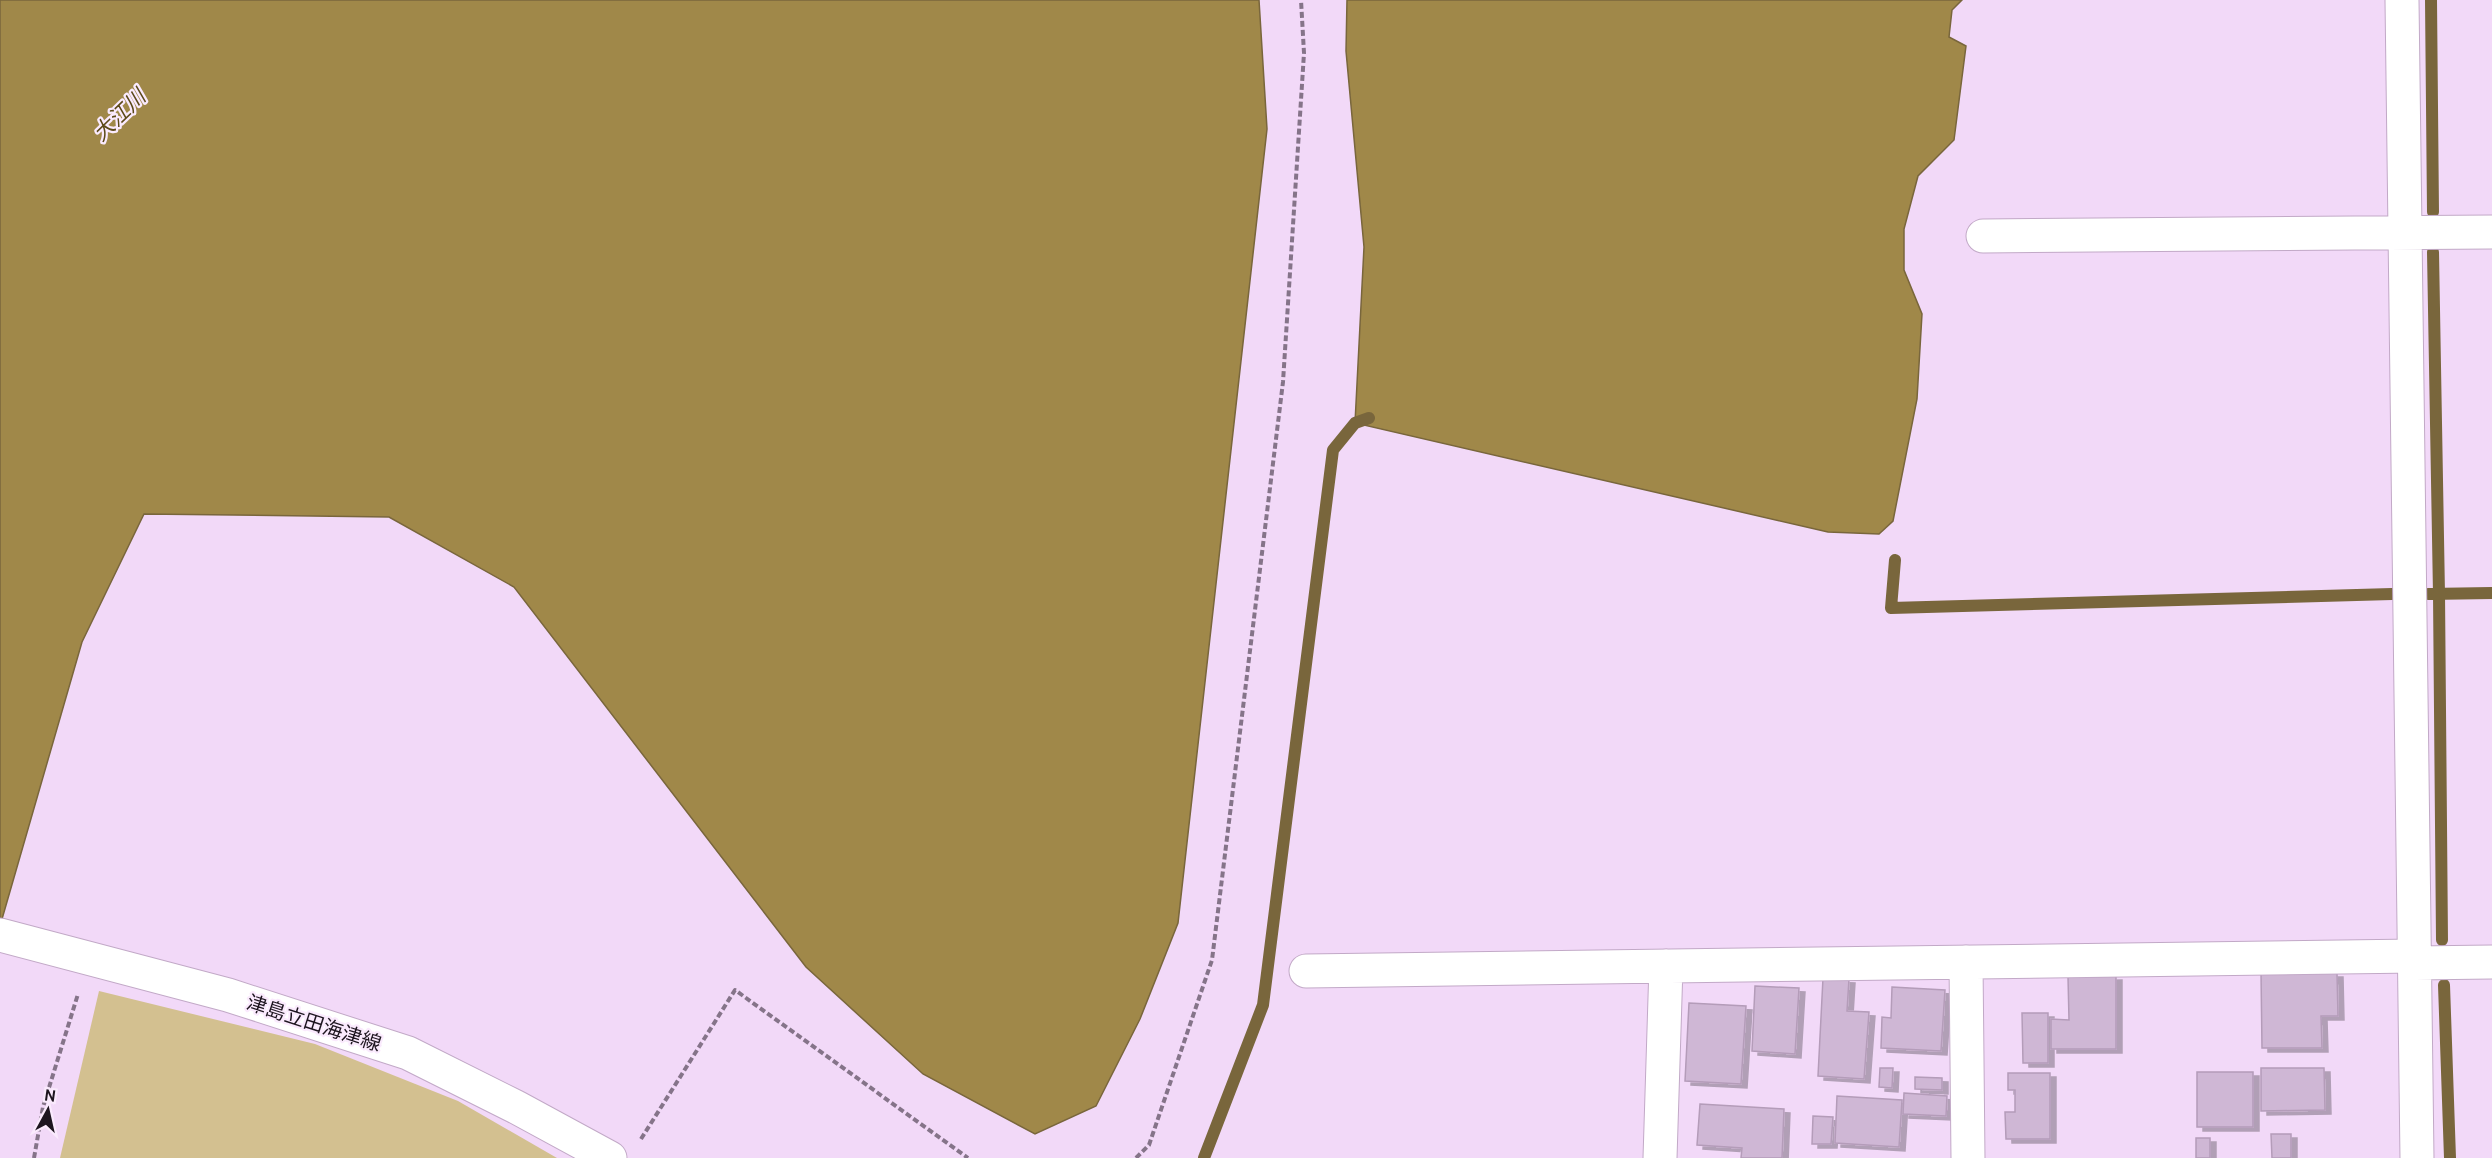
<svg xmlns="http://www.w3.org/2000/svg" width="2492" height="1158" font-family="Cabin,'Noto Sans JP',sans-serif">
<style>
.green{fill:#d3c090}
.water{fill:#a08849;stroke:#79663c;stroke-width:1.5}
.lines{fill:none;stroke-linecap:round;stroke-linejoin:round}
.stream{stroke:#79663c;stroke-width:12}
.building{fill:#cfb7d5;stroke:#b49cb9;stroke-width:1.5;filter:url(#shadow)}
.minor-casing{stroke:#c2a9c7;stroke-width:35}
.secondary-casing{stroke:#c2a9c7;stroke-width:35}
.path{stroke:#857489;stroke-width:4;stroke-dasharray:6 3;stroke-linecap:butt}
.minor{stroke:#fff;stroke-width:33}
.secondary{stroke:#fff;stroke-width:33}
.labels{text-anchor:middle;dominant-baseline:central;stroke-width:4.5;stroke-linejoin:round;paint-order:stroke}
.street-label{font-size:20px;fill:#1d151f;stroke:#faeafd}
.water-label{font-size:21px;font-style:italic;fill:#5b4918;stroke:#faeafd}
</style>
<defs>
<filter id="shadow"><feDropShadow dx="6" dy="4" stdDeviation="0" flood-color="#0004"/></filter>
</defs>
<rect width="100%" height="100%" fill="#f2d9f8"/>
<path class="green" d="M 99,991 L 315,1044 L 458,1101 L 557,1158 L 60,1158 Z"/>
<path class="water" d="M 0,0 L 1259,0 L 1267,129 L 1178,923 L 1140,1019 L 1096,1106 L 1035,1134 L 923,1074 L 806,967 L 514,587 L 389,517 L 144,514 L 82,642 L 0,926 Z
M 1347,0 L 1962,0 L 1952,10 L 1949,37 L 1966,46 L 1954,140 L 1918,176 L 1904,229 L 1904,270 L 1922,314 L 1917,399 L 1893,521 L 1879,534 L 1828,532 L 1355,423 L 1364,247 L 1346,51 Z"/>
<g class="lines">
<path class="stream" d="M 2431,0 L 2433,212
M 2433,252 L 2439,594 L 2442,940
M 1895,560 L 1891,608 L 2392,594
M 2428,594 L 2492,593
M 2444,985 L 2450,1158
M 1204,1158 L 1263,1005 L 1333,450 L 1355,423 L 1369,418"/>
</g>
<path class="building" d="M 2261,973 L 2337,973 L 2338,1016 L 2321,1016 L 2322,1048 L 2262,1048 Z
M 2116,976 L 2116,1049 L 2051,1049 L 2051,1019 L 2069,1020 L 2068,977 Z
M 1823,978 L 1849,979 L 1847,1011 L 1869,1012 L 1864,1079 L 1818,1076 Z
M 1755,986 L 1799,988 L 1795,1054 L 1752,1051 Z
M 1892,987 L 1945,990 L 1941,1051 L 1881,1048 L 1882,1017 L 1891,1018 Z
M 1689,1003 L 1746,1006 L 1741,1084 L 1685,1081 Z
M 2022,1013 L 2048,1013 L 2048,1063 L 2023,1063 Z
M 1880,1068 L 1893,1068 L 1892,1088 L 1879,1087 Z
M 2261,1068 L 2324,1068 L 2325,1110 L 2261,1111 Z
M 2197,1072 L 2253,1072 L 2253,1127 L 2197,1127 Z
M 2008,1073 L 2050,1073 L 2050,1139 L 2006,1139 L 2005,1112 L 2015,1112 L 2015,1090 L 2008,1090 Z
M 1915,1077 L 1942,1078 L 1942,1090 L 1915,1089 Z
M 1904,1093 L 1947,1096 L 1946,1116 L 1903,1114 Z
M 1837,1096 L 1902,1100 L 1899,1147 L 1835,1143 Z
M 1700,1104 L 1784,1109 L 1782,1158 L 1741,1158 L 1742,1148 L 1697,1145 Z
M 1813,1116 L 1833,1117 L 1831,1144 L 1812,1144 Z
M 2271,1134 L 2291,1134 L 2291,1158 L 2272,1158 Z
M 2196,1138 L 2210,1138 L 2210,1158 L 2196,1158 Z"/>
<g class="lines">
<defs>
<path id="minor" d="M 2402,0 L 2417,1158
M 1983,236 L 2492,232
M 1966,962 L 1968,1158
M 2415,963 L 2492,962
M 1306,971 L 2415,956
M 1660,1158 L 1666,966"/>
<path id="secondary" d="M 0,935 L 228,995 L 408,1053 L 516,1107 L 610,1158"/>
</defs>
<use href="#minor" class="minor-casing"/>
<use href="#secondary" class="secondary-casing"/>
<path class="path" d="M 641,1139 L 735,990 L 968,1158
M 34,1158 L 43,1107 L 78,994
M 1136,1158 L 1149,1145 L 1212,960 L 1283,382 L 1304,53 L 1301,0"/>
<use href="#minor" class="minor"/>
<use href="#secondary" class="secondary"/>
</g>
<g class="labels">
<g class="street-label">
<text transform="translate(314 1023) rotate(18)">津島立田海津線</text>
</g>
<g class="water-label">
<text transform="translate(119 115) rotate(-44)">大江川</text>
</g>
</g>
<g transform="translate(48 1110) rotate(8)" stroke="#faeafd" stroke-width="4.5" paint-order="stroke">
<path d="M0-4.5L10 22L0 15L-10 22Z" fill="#1d151f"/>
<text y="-9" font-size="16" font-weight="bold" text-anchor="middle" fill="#1d151f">N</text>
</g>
</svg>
